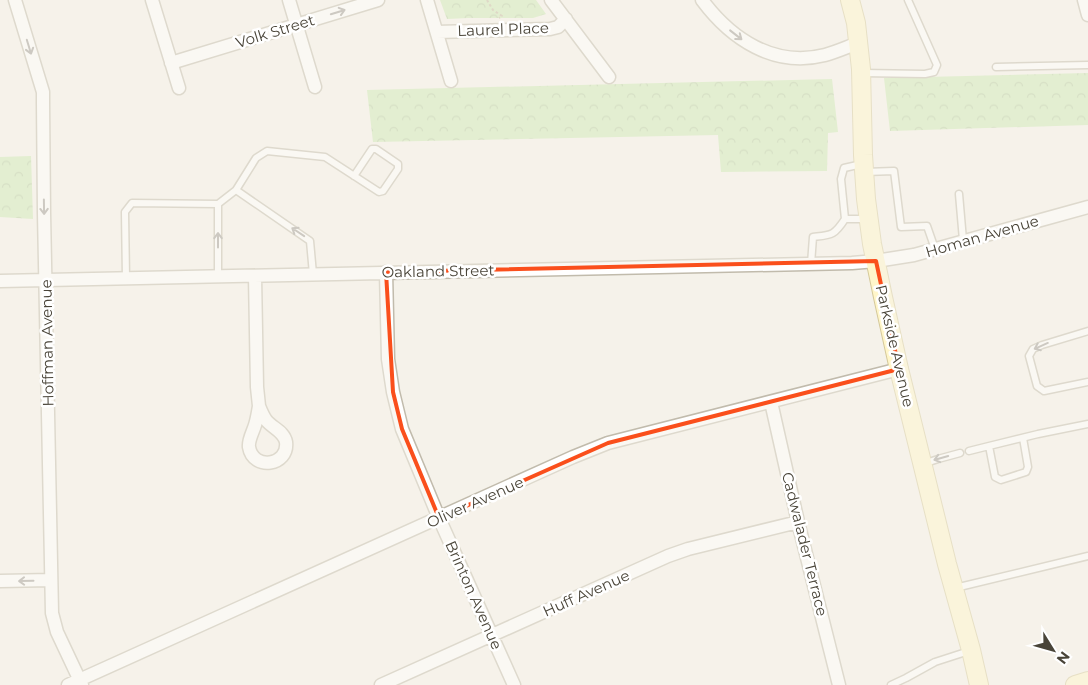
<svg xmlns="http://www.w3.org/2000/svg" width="1088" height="685" font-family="Montserrat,sans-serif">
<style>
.forest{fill:url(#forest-crowns)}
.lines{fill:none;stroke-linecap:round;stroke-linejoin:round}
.service-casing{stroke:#c1bbac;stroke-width:9}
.minor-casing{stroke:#c1bbac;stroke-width:15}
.secondary-casing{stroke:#d5c99a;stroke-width:20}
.path{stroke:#c3b89d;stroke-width:2;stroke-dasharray:2.5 2.5;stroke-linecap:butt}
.service{stroke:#fff;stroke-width:6}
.minor{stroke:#fff;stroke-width:12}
.secondary{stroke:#fff6ca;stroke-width:18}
.oneway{stroke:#9b9892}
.marked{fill:none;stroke:#fa4f1c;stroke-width:4;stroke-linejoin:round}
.labels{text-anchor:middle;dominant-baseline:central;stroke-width:5;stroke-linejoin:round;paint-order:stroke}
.street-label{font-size:15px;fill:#494438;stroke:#fff}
</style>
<defs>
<pattern id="forest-crowns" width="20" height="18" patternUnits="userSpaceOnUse" patternTransform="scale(1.25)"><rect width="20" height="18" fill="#cce9b3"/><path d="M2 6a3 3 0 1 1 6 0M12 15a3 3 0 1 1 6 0" fill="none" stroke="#b1c99b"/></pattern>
</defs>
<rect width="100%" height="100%" fill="#f5f2ea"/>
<path class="forest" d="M 440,0 L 536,0 L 546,14 L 533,18 L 468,18 L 447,19 Z
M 1088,73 L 1088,125 L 890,131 L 884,78 Z
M 832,79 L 838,132 L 828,133 L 827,171 L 721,172 L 718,135 L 373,142 L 367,90 Z
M 31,156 L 33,219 L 0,217 L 0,157 Z"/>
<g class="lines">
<defs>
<path id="service" d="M 996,67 L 1088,65
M 862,73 L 925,74 L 934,72 L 937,65 L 908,0
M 865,172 L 894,171 L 901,227 L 927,226 L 935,249
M 236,190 L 310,241 L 313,274
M 959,194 L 963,240
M 218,204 L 218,276
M 845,219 L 841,179 L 844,168 L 862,164
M 811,264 L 813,237 C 831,235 834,236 845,219 L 868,219
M 126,278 L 125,212 L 132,203 L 218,204 L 236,190 L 256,158 L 267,151 L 325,157 L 379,192 L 383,191 L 398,169 L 398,164 L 376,149 L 372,149 L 354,176
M 1088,331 L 1042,345 L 1033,349 L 1029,356 L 1037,386 L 1044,391 L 1088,382
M 1023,438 L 1028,467 L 1026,472 L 1001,480 L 995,477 L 989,446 L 1038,434 L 1088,424
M 969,451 L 989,446
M 923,464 L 938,459 L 960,453
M 955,588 L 1088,556
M 891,685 L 906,678 L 935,662 L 969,651"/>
<path id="minor" d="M 15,0 L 43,92 L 43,102 L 44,213 L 52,613 L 57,632 L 82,685
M 152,0 L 179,88
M 289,0 L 315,87
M 427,0 L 451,81
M 551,0 L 609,77
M 702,0 C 731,39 774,68 825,55 C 836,52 847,47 858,43
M 1084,0 L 1088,15
M 437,32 L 550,29 L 558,27 L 566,19
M 171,63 L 378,0
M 386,272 L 388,359 L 393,392 L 402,429 L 439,518 L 514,685
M 255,276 L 257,387 L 259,406
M 0,281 L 852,263 L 876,261 L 914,255 L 1088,207
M 771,402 L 798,522 L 839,685
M 259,406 C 261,411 263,416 266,420 C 272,428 284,431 286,442 C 289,466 253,471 249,447 C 248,440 253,432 255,425 C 257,419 258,412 259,406 Z
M 0,581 L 51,580
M 68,685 L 573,457 L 608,443 L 899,369
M 381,685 L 668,556 L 688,549 L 798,522"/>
<path id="secondary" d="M 850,0 L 856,23 L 861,69 L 863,155 L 866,199 L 872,244 L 883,297 L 899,369 L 947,564 L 971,650 L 979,685
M 1075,685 L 1088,681"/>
</defs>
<use href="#service" class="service-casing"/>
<use href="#minor" class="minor-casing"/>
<use href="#secondary" class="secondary-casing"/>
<path class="path" d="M 487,0 L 493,10 L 502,16 L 499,18"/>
<use href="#service" class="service"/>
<use href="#minor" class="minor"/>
<use href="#secondary" class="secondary"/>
</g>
<defs><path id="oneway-shaft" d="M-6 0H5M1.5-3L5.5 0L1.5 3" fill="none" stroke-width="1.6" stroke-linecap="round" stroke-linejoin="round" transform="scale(1.25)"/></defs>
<g class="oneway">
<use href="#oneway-shaft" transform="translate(338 12) rotate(-17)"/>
<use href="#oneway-shaft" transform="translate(736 35) rotate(38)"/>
<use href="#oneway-shaft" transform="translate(29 47) rotate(73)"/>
<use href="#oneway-shaft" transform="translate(44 207) rotate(89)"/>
<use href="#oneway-shaft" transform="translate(298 232) rotate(-146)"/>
<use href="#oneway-shaft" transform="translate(218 240) rotate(-90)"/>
<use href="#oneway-shaft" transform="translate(1041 346) rotate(156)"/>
<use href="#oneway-shaft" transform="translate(941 458) rotate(164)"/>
<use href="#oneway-shaft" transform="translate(26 581) rotate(179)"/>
</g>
<path d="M0 0H1088V685H0ZM 876,261 L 899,369 L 608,443 L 439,518 L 402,429 L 393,392 L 386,272 Z" fill="#f5f2ea" fill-opacity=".55" fill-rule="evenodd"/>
<path class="marked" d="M 876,261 L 899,369 L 608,443 L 439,518 L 402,429 L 393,392 L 386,272 Z"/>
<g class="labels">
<g class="street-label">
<text transform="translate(503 29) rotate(-2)">Laurel Place</text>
<text transform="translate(275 31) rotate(-17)">Volk Street</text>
<text transform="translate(982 236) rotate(-16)">Homan Avenue</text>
<text transform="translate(438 271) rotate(-1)">Oakland Street</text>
<text transform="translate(47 343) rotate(-91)">Hoffman Avenue</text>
<text transform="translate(895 346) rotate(77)">Parkside Avenue</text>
<text transform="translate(475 502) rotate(-24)">Oliver Avenue</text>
<text transform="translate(805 544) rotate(76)">Cadwalader Terrace</text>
<text transform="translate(586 593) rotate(-24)">Huff Avenue</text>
<text transform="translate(474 595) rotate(66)">Brinton Avenue</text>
</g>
</g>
<g transform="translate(1053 650) rotate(127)" stroke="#ffffff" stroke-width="4" paint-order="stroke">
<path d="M0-4L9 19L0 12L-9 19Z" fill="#494438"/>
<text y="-8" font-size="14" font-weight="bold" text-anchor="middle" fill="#494438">N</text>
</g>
</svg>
